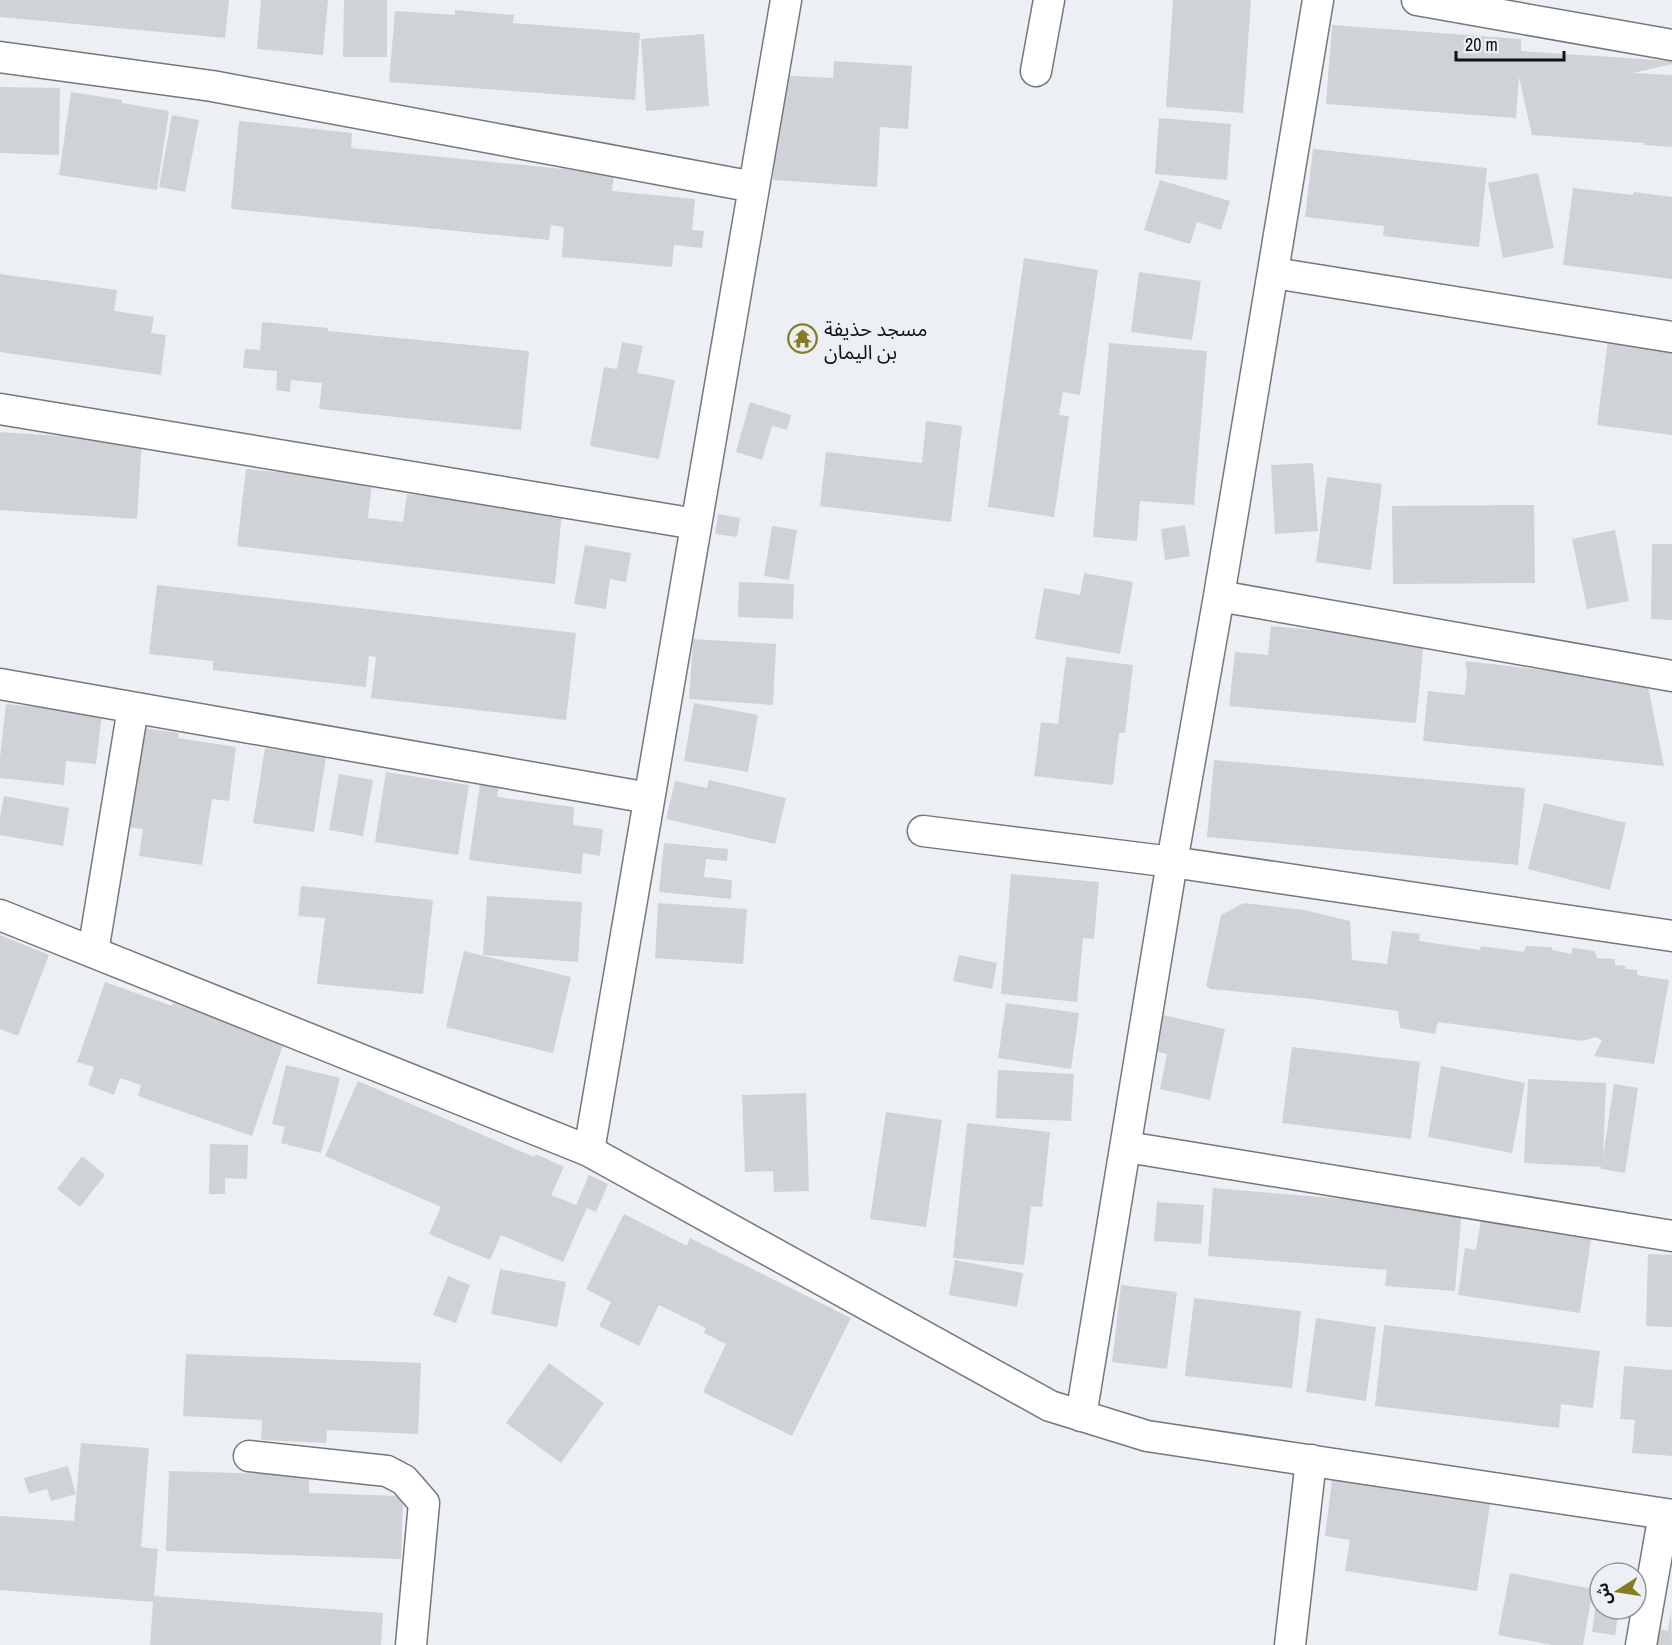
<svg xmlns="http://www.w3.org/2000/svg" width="1672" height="1645" font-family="'Archivo Narrow','Noto Sans Arabic',sans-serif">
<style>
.building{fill:#cfd3d8}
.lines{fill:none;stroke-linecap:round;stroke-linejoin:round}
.street-casing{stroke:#74777b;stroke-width:33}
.street{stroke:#fff;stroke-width:30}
.labels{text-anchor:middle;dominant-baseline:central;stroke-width:4.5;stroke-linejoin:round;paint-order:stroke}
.poi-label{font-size:20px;fill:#101112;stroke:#ecf0f5;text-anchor:start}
</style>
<rect width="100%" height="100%" fill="#ecf0f5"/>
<path class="building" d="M 0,0 L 229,0 L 225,38 L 0,17 Z
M 261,0 L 328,0 L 323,55 L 257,49 Z
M 344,0 L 387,0 L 387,57 L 343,57 Z
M 1173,0 L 1251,0 L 1243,113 L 1166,107 Z
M 455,10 L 514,15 L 513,23 L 640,33 L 635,100 L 389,82 L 395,11 L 455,15 Z
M 1332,25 L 1521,39 L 1521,51 L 1672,61 L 1672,64 L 1633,73 L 1672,75 L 1672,147 L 1644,145 L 1645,143 L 1532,135 L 1519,77 L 1516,118 L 1326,104 Z
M 704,34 L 709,106 L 646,111 L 641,39 Z
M 834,61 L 912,66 L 908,129 L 880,127 L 877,187 L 773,180 L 779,75 L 833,78 Z
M 0,87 L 60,88 L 59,155 L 0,153 Z
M 71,92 L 122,100 L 122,103 L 169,111 L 157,190 L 59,175 Z
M 172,115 L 199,120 L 185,192 L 159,187 Z
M 1159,118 L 1231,124 L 1227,180 L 1155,174 Z
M 239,121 L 352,133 L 351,148 L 614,174 L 612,191 L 695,199 L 692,230 L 704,231 L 702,248 L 674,245 L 672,267 L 562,257 L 564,227 L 551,225 L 549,240 L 231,209 Z
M 1313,149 L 1487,168 L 1479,247 L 1383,236 L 1384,226 L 1305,217 Z
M 1538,173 L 1554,248 L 1503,258 L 1488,183 Z
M 1160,180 L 1230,201 L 1221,230 L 1197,222 L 1190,244 L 1144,230 Z
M 1573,188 L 1633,195 L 1634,192 L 1672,197 L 1672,279 L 1563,265 Z
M 1024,258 L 1098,270 L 1080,395 L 1063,392 L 1059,415 L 1069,416 L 1054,517 L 988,507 Z
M 1139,272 L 1201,281 L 1192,340 L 1131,332 Z
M 0,274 L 117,290 L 114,311 L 154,317 L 151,333 L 166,335 L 161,375 L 0,352 Z
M 262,322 L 328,328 L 328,331 L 529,351 L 521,430 L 319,409 L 322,383 L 291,380 L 290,392 L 276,390 L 277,371 L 243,368 L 245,349 L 260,350 Z
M 1608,340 L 1672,349 L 1672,435 L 1597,425 Z
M 622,342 L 643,346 L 637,373 L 675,380 L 659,459 L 590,446 L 604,367 L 617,369 Z
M 1109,343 L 1207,351 L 1194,505 L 1140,501 L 1137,541 L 1093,537 Z
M 750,402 L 791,415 L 787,430 L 772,426 L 762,460 L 736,452 Z
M 926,421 L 962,426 L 951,522 L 820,506 L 826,452 L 922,463 Z
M 0,432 L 142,441 L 137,519 L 0,510 Z
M 1313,463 L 1318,531 L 1275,534 L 1271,465 Z
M 246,469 L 372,482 L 368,518 L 403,522 L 407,494 L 562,512 L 555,584 L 237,546 Z
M 1327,477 L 1382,484 L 1371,570 L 1316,562 Z
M 1534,505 L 1535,583 L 1393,584 L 1392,506 Z
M 718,514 L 740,518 L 737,537 L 715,534 Z
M 1185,525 L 1190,556 L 1165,560 L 1161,529 Z
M 772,526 L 797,530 L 789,580 L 764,576 Z
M 1615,530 L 1629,601 L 1587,609 L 1572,539 Z
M 1652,544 L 1672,544 L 1672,620 L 1651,619 Z
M 585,545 L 631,553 L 626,582 L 610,579 L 606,609 L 574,604 Z
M 1084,573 L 1133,582 L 1120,654 L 1035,639 L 1044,588 L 1080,595 Z
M 739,582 L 794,584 L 793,619 L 738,617 Z
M 157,585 L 576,633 L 566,720 L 371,698 L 376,657 L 369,656 L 366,687 L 213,670 L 213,661 L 149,654 Z
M 1271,626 L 1424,640 L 1416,723 L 1229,706 L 1235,652 L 1268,655 Z
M 693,639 L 776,644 L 773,705 L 689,699 Z
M 1066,657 L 1133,665 L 1125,733 L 1119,733 L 1113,785 L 1034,776 L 1041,722 L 1058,724 Z
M 1465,661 L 1647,682 L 1664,766 L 1423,741 L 1428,691 L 1465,695 L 1467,671 Z
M 694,703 L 758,715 L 748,772 L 684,761 Z
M 6,704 L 102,714 L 96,764 L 66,761 L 64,785 L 0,778 L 0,757 Z
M 136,727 L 179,733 L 178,738 L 236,747 L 229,801 L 212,799 L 202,865 L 139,856 L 143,829 L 122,826 Z
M 265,748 L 326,757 L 314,832 L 253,823 Z
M 1214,760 L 1525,788 L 1518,865 L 1207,837 Z
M 386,772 L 469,785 L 458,855 L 375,842 Z
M 339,774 L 373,780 L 363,836 L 329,830 Z
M 709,780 L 786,798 L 775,844 L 666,819 L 675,781 L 707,788 Z
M 480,784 L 499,786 L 497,797 L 574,807 L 573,825 L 603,829 L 600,856 L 583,853 L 581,874 L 469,860 Z
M 4,796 L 69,808 L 63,846 L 0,835 L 0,817 Z
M 1544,803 L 1626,823 L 1610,890 L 1528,869 Z
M 664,843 L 728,849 L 727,861 L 706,859 L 704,877 L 732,880 L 731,899 L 659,892 Z
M 1011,874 L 1099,882 L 1094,939 L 1083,938 L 1077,1002 L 1001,994 Z
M 301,886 L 433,900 L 423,994 L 317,984 L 325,918 L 298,916 Z
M 487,896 L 582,902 L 578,962 L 483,955 Z
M 658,903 L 747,909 L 743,964 L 655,958 Z
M 1244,903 L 1304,910 L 1350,921 L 1352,960 L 1387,964 L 1392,931 L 1420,934 L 1419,941 L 1480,950 L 1481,946 L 1524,952 L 1526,946 L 1551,947 L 1553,950 L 1571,954 L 1573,948 L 1595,951 L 1597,958 L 1615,959 L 1615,965 L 1626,966 L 1625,969 L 1637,970 L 1637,975 L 1669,980 L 1654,1064 L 1594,1056 L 1602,1040 L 1596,1037 L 1582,1041 L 1438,1022 L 1435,1034 L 1400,1028 L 1398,1011 L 1312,999 L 1211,989 L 1206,986 L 1221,915 Z
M 0,935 L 49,955 L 18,1036 L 0,1029 Z
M 464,951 L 571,977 L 553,1053 L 446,1027 Z
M 959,955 L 997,963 L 992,989 L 953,981 Z
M 105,982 L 172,1006 L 173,1003 L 284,1042 L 252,1136 L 138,1096 L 141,1085 L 120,1078 L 114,1095 L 88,1085 L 94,1067 L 77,1062 Z
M 1006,1003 L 1079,1013 L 1071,1069 L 998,1058 Z
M 1163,1015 L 1225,1029 L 1210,1100 L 1160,1089 L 1167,1054 L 1155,1051 Z
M 1292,1047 L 1420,1062 L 1411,1139 L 1282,1123 Z
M 286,1065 L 340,1078 L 321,1153 L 281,1143 L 285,1127 L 272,1124 Z
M 1441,1066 L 1525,1083 L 1512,1153 L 1428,1137 Z
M 998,1070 L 1074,1074 L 1071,1121 L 996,1118 Z
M 1528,1079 L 1606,1083 L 1603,1157 L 1614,1084 L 1638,1088 L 1625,1173 L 1601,1169 L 1601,1167 L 1524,1163 Z
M 358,1081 L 534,1157 L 536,1154 L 564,1167 L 551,1195 L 576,1205 L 589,1175 L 608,1184 L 596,1212 L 587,1208 L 563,1262 L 501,1235 L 490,1260 L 429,1234 L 441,1207 L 325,1156 Z
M 806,1093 L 809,1191 L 774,1192 L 773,1171 L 745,1172 L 742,1095 Z
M 886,1112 L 942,1120 L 926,1227 L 870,1219 Z
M 967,1123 L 1050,1132 L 1042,1207 L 1031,1206 L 1024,1265 L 953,1258 Z
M 210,1144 L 248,1145 L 247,1179 L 225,1178 L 225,1194 L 209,1194 Z
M 82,1156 L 105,1175 L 80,1207 L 57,1189 Z
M 1213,1188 L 1462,1209 L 1455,1291 L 1385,1286 L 1387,1270 L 1208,1256 Z
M 1157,1202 L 1204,1205 L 1201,1244 L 1154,1241 Z
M 624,1214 L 687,1246 L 690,1238 L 851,1318 L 792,1436 L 703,1392 L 726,1344 L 704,1333 L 706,1328 L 659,1305 L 639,1346 L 599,1326 L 611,1302 L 586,1289 Z
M 1481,1220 L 1591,1239 L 1580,1313 L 1458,1295 L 1465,1248 L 1476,1250 Z
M 1648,1254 L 1672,1255 L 1672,1327 L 1646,1326 Z
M 955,1260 L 1023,1273 L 1017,1307 L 949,1295 Z
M 500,1269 L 566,1282 L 557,1327 L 491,1314 Z
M 448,1276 L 470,1285 L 456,1323 L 433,1315 Z
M 1121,1285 L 1177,1292 L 1167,1369 L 1112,1362 Z
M 1194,1298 L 1301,1311 L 1292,1388 L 1185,1376 Z
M 1316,1318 L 1376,1327 L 1366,1401 L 1306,1392 Z
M 1384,1325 L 1600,1351 L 1593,1408 L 1561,1404 L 1559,1428 L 1375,1406 Z
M 186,1354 L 421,1363 L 418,1434 L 327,1430 L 326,1443 L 261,1440 L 262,1420 L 183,1416 Z
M 549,1363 L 604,1403 L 561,1463 L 506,1423 Z
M 1624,1366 L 1672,1370 L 1672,1456 L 1632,1453 L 1635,1420 L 1620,1419 Z
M 81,1443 L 149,1448 L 141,1547 L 158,1549 L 154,1596 L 383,1613 L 381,1645 L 150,1645 L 153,1602 L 0,1590 L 0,1516 L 74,1521 Z
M 68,1466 L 76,1494 L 51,1501 L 47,1489 L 29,1494 L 24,1478 Z
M 169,1471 L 309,1475 L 309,1493 L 403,1496 L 401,1559 L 166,1551 Z
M 1332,1480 L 1490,1504 L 1477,1591 L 1345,1571 L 1350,1540 L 1325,1536 Z
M 1510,1573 L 1593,1589 L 1583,1645 L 1552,1645 L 1498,1635 Z
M 1599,1582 L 1600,1609 L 1619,1609 L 1615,1635 L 1592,1632 Z
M 1671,1611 L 1672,1645 L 1657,1645 L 1659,1629 L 1668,1631 Z"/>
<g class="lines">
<defs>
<path id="street" d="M 1417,0 L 1672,45
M 0,57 L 212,86 L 754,187
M 1036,71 L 1049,0
M 1274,273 L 1672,337
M 0,409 L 696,524
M 1219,596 L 1672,676
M 0,684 L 649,798
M 923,831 L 1172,862 L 1672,936
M 0,915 L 589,1151 L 1050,1406 L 1147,1436 L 1672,1515
M 93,952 L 133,708
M 1127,1147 L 1672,1236
M 589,1151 L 786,0
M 1081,1416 L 1172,862 L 1219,596 L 1318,0
M 249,1456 L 387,1471 L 404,1480 L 424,1503 L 411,1645
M 1290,1645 L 1311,1460
M 1641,1645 L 1664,1514"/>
</defs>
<use href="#street" class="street-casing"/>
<use href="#street" class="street"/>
</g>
<defs>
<symbol id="temple-ring" viewBox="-11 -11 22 22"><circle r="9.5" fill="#ecf0f5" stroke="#887c22" stroke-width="1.5"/><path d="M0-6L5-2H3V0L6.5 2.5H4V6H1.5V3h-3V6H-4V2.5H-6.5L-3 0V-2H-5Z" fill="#887c22"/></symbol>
</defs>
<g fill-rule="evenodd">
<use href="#temple-ring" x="786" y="322" width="33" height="33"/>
</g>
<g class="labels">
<g class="poi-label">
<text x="824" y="328">مسجد حذيفة<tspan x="824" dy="23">بن اليمان</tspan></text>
</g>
</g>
<g transform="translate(1618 1591) rotate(258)"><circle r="28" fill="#ecf0f5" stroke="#94979a" stroke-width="1.5"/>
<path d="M0-4.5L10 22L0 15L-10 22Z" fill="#887c22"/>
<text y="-9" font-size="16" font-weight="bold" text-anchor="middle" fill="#101112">ش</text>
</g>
<path d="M1456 51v9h108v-9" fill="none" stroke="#101112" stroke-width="3"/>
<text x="1465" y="51" font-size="18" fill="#101112" stroke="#ecf0f5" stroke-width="4.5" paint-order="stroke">20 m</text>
</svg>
